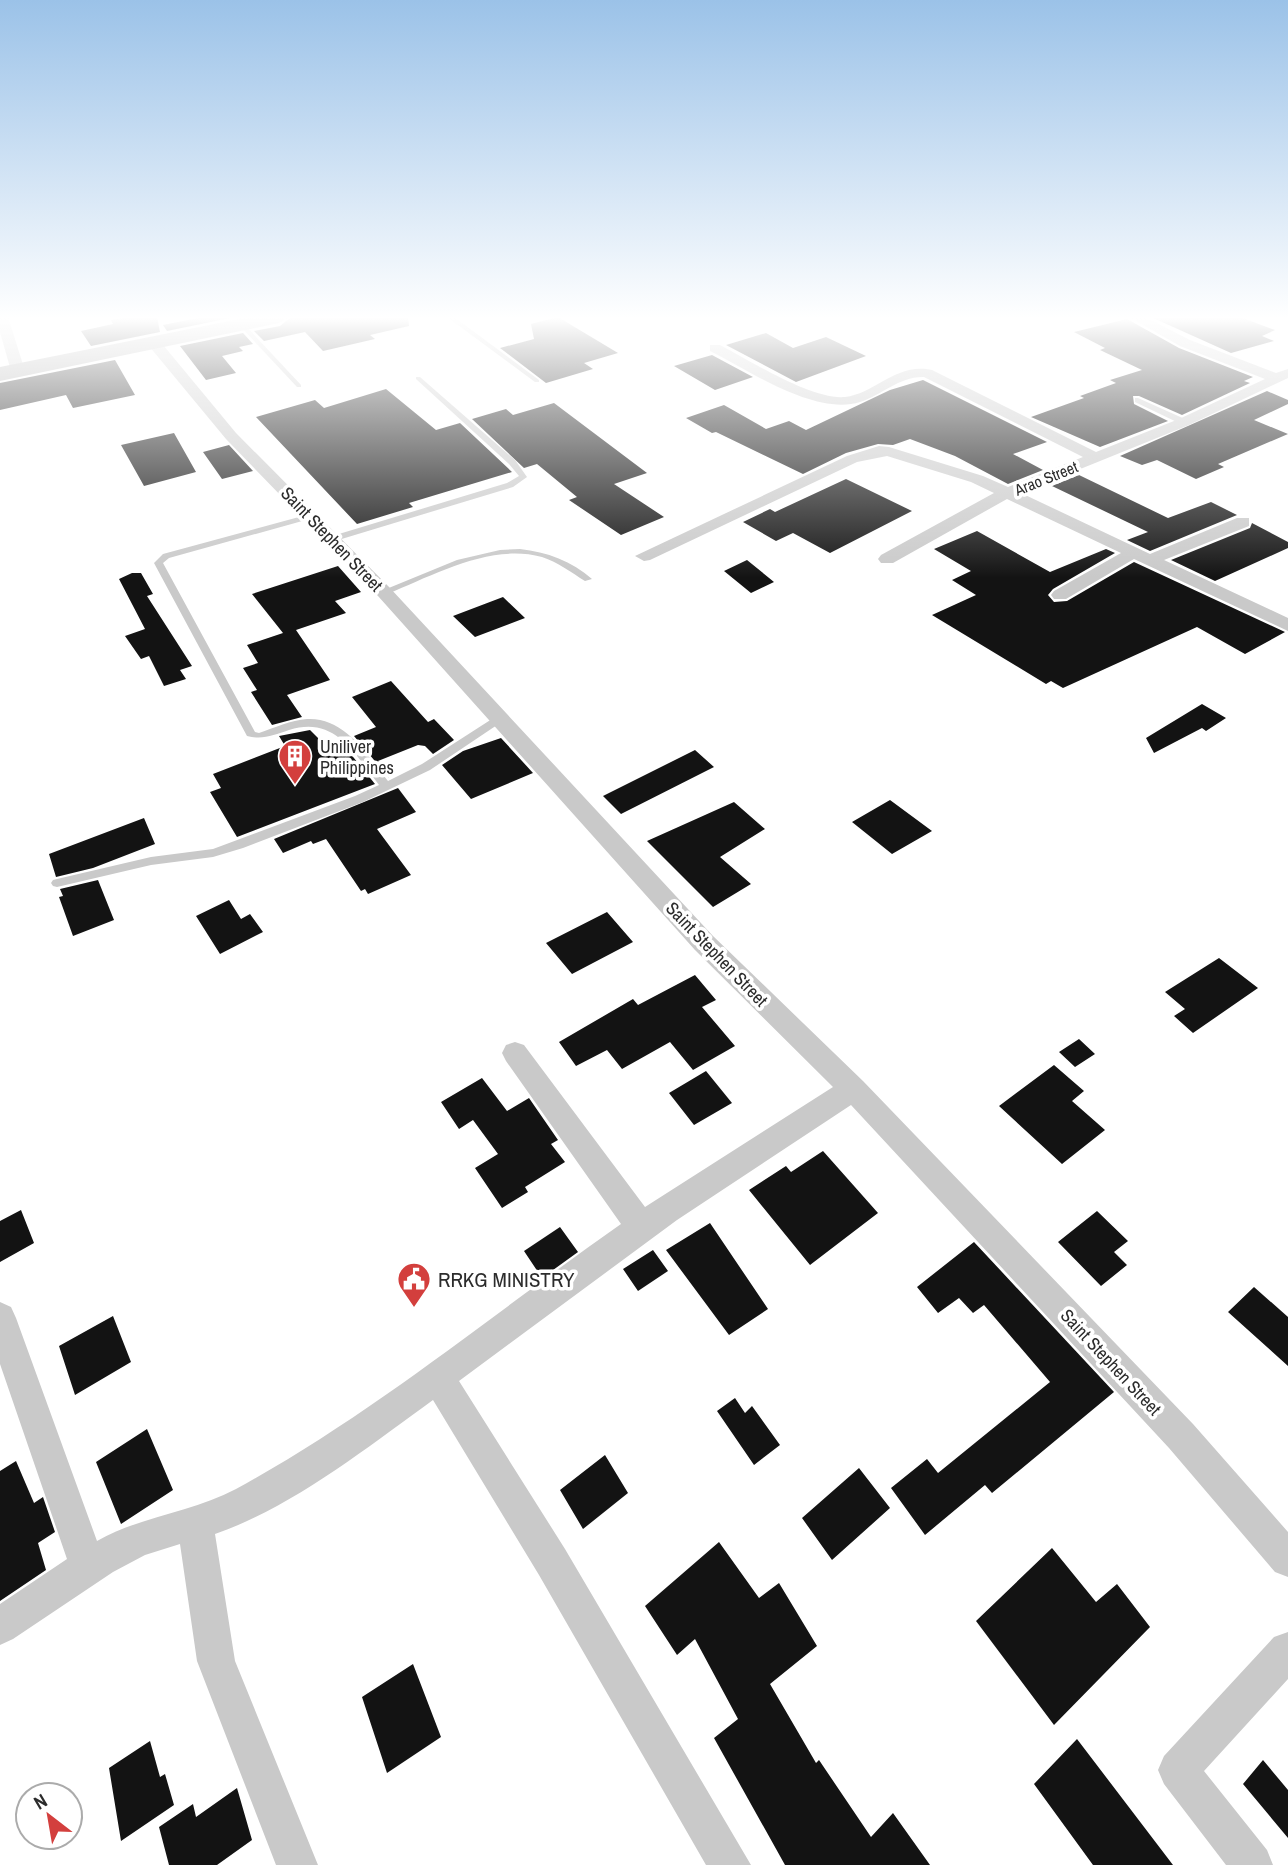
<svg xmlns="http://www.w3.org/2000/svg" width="1288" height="1865" font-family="'Archivo Narrow',sans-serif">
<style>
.building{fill:#131313}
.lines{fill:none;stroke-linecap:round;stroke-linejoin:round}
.lane{fill:#c9c9c9;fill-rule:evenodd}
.street{fill:#c9c9c9;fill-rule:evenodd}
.primary{fill:#a4a4a4;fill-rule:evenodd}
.labels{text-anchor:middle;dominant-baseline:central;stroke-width:7;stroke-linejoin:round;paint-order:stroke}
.far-street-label{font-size:16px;fill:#2c2c2c;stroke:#fff}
.street-label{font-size:18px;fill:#2c2c2c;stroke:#fff}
.poi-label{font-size:18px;fill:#2c2c2c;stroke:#fff;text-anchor:start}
.near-poi-label{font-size:21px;fill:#2c2c2c;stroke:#fff;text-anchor:start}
</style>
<rect width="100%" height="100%" fill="#fff"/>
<path class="building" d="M 128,317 L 157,317 L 160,332 L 91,346 L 81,331 L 113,324 L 111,320 Z
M 203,317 L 235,317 L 167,331 L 163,325 Z
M 291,317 L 408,317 L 409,326 L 370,335 L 375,339 L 323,351 L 305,332 L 264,341 L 254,331 L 280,326 Z
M 558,317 L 618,353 L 584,363 L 593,369 L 546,383 L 500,348 L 534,339 L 531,324 Z
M 1151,317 L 1240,317 L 1275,330 L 1262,336 L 1274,341 L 1231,353 Z
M 1127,319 L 1179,348 L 1253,377 L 1244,381 L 1250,383 L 1182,415 L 1139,396 L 1133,396 L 1134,404 L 1168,421 L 1100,447 L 1031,417 L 1084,398 L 1080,396 L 1116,383 L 1110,380 L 1142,370 L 1100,350 L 1105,348 L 1074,332 Z
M 243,333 L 253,344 L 239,347 L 243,351 L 222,356 L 236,373 L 206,380 L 180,346 Z
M 766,333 L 793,348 L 826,337 L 866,356 L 796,382 L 726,345 Z
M 712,355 L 725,362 L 753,377 L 715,390 L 674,366 Z
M 115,360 L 135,395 L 73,408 L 66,395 L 0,410 L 0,383 Z
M 923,380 L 1047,442 L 1013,454 L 1043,470 L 1008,484 L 955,456 L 910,439 L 893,445 L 878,444 L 846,453 L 803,474 L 716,432 L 712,433 L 686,418 L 724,405 L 766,429 L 789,421 L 806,430 L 890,390 Z
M 386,389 L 436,430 L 460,423 L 512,472 L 409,503 L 413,507 L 357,524 L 256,417 L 315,400 L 324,408 Z
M 1267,391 L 1288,400 L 1288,404 L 1254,420 L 1288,434 L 1218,464 L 1224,467 L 1196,479 L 1157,460 L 1142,465 L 1120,456 Z
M 554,403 L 647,473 L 614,484 L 664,517 L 621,535 L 569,500 L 577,497 L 537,464 L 524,468 L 472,419 L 506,409 L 513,415 Z
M 174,433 L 196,472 L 144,486 L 121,445 Z
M 229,445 L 253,471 L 222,479 L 203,452 Z
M 1079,475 L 1168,518 L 1211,502 L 1237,515 L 1150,551 L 1127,540 L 1148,532 L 1052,486 Z
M 846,479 L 912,511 L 830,553 L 793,533 L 776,541 L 743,522 L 770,509 L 775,512 Z
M 1252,523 L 1288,542 L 1288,548 L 1215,581 L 1171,560 L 1250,528 Z
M 977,531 L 1050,572 L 1106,549 L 1115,553 L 1053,589 L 1048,595 L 1054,602 L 1067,601 L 1134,562 L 1285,632 L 1245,654 L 1197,627 L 1063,688 L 1051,681 L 1046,684 L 932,615 L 976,595 L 952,580 L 971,571 L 934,549 Z
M 747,560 L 774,582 L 751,593 L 724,571 Z
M 338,566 L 361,592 L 335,601 L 346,613 L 296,630 L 330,680 L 287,695 L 302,717 L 272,725 L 251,692 L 257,690 L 243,668 L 258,663 L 247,645 L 283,633 L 252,594 Z
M 132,573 L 141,573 L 153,594 L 147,596 L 192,666 L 180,670 L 186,679 L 164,686 L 149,656 L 141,659 L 125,636 L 145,629 L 119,579 Z
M 503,597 L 525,618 L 475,637 L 453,616 Z
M 391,681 L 428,722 L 434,719 L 454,740 L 433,754 L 425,746 L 418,745 L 378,761 L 389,778 L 354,736 L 376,727 L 352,697 Z
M 1202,704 L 1226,718 L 1206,731 L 1202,728 L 1154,753 L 1146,738 Z
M 310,730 L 327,747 L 341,742 L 375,784 L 237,837 L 210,792 L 221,788 L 213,774 L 285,746 L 279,736 Z
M 501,738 L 533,773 L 471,799 L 442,765 L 463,751 Z
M 695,750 L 714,767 L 621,814 L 603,796 Z
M 398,788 L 416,812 L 377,829 L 411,875 L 368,894 L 365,889 L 361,891 L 326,839 L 313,844 L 311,841 L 283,853 L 274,839 Z
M 890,800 L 932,831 L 892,854 L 852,822 Z
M 734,802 L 765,829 L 720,857 L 751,884 L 713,907 L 647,841 Z
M 144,818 L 155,844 L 93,868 L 56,877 L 49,854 Z
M 98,880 L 114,920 L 73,936 L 59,897 L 63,896 L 60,889 Z
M 229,900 L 241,919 L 250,914 L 263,932 L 220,954 L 196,916 Z
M 607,912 L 633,942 L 572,974 L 546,943 Z
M 1219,958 L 1258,988 L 1193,1033 L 1174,1016 L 1185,1009 L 1165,992 Z
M 695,975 L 716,1000 L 702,1007 L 735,1046 L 693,1070 L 670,1042 L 622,1069 L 607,1050 L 576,1066 L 559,1042 L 633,999 L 638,1005 Z
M 1079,1039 L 1095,1054 L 1075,1067 L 1059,1052 Z
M 1054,1065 L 1084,1091 L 1072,1101 L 1105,1130 L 1062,1164 L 999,1106 Z
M 706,1071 L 732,1103 L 694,1125 L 669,1093 Z
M 482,1078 L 507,1111 L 529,1098 L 558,1140 L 551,1144 L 565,1162 L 525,1187 L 528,1192 L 502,1208 L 475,1168 L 498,1154 L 473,1120 L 459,1129 L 441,1102 Z
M 823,1151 L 878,1213 L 810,1265 L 749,1190 L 786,1166 L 791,1172 Z
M 21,1210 L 34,1243 L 0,1262 L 0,1221 Z
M 1097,1211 L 1128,1241 L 1114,1252 L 1127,1265 L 1101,1286 L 1058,1242 Z
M 710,1223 L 768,1309 L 729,1335 L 666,1250 Z
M 560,1227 L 578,1252 L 542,1278 L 524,1251 Z
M 974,1242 L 1114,1392 L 992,1493 L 985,1485 L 925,1535 L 891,1488 L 927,1459 L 938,1473 L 1050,1382 L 984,1305 L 973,1313 L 959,1298 L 938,1313 L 917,1287 Z
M 653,1250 L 668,1271 L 638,1291 L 623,1269 Z
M 1254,1287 L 1288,1317 L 1288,1366 L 1228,1312 Z
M 113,1316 L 131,1362 L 75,1395 L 59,1346 Z
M 735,1398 L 745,1413 L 752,1406 L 780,1445 L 754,1465 L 717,1411 Z
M 147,1429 L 173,1490 L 121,1524 L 96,1462 Z
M 605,1455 L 628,1493 L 583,1529 L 560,1490 Z
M 16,1461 L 34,1503 L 43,1497 L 55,1532 L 38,1543 L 46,1570 L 0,1601 L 0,1471 Z
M 859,1468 L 890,1508 L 832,1560 L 802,1518 Z
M 719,1542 L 759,1598 L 779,1583 L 817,1646 L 770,1684 L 816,1763 L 819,1760 L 871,1837 L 893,1813 L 930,1865 L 785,1865 L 714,1738 L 738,1719 L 695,1639 L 677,1655 L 645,1606 Z
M 1052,1548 L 1096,1602 L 1117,1584 L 1150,1627 L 1054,1725 L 976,1621 Z
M 413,1664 L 441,1737 L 387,1773 L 362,1697 Z
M 1077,1739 L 1173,1865 L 1093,1865 L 1034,1784 Z
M 150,1741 L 160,1777 L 165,1774 L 174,1805 L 121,1841 L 109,1768 Z
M 1263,1760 L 1288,1790 L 1288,1838 L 1243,1784 Z
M 237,1788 L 252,1840 L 217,1865 L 169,1865 L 159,1827 L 193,1804 L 196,1817 Z"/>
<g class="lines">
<path class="lane" d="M 447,317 L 454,317 L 539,380 L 539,382 L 535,382 Z
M 240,324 L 244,324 L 301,385 L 301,387 L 297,387 L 240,326 Z
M 416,377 L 420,377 L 515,460 L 527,477 L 513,487 L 335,541 L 329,541 L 329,537 L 507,483 L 519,476 L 509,464 L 416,379 Z
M 1138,398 L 1187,420 L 1188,422 L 1181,424 L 1135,402 L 1135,398 Z
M 310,514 L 314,516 L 313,518 L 169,558 L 163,563 L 255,732 L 259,733 C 274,728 291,720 307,719 C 345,717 367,755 388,781 L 422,764 L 495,717 L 503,717 L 503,721 L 430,770 L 363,802 L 243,848 L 213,857 L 151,865 L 57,887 L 53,886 L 51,883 L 53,880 L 57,879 L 151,857 L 213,849 L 355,796 L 379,785 C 355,754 335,715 289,730 C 274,735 263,740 247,736 L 154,563 L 163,554 Z
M 520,549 C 547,552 572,561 592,579 L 585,581 C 572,573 558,562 542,557 C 490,543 434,575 387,594 L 384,595 L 379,592 L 457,560 L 500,550 Z"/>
<path class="street" d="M 0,317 L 8,317 L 25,371 L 23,374 L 11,371 L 0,332 Z
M 1129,317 L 1145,317 L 1190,340 L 1276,373 L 1288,369 L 1288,378 L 1189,425 L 1021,493 L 1150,554 L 1237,518 L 1249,518 L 1249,526 L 1164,560 L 1288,618 L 1288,631 L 1134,559 L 1066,599 L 1054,599 L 1051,595 L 1054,591 L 1121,553 L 1007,499 L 893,563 L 881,563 L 878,559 L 881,555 L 994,493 L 971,482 L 887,456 L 857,462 L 650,560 L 644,561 L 635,556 L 847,456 L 879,446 L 889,447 L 983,476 L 1008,487 L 1083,457 L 924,377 C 900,376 882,395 860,402 C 815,416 750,371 710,351 L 710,345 L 720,345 C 751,361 811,400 845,397 C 876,393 897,362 932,370 L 1096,452 L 1179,419 L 1265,379 L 1180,346 Z
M 149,340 L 159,340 L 236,433 L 390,588 L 713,936 L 863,1081 L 1193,1424 L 1288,1532 L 1288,1577 L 1275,1572 L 1169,1448 L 851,1105 L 677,1220 L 459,1381 L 565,1549 L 751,1865 L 706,1865 L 539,1575 L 433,1400 C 368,1447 291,1508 215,1534 L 235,1661 L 318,1865 L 276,1865 L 197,1661 L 180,1544 L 145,1555 L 113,1572 L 13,1639 L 0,1645 L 0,1604 L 67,1559 L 0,1364 L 0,1302 L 11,1307 L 16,1318 L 97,1541 C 141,1516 193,1512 236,1489 C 373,1414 494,1313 621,1224 L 506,1061 L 502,1053 L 506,1045 L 515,1042 L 524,1045 L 645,1207 L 833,1087 L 695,950 L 378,596 L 226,439 L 149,346 Z
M 1288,1632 L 1288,1679 L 1204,1771 L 1267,1850 L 1273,1865 L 1226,1865 L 1164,1784 L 1158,1770 L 1164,1756 L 1274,1637 Z"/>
<path class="primary" d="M 249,317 L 289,317 L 279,323 L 0,381 L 0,367 Z"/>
</g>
<linearGradient id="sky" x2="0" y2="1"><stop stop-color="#9bc2e8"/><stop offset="0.55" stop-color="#fff"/><stop offset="1" stop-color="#fff" stop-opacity="0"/></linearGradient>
<rect width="1288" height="578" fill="url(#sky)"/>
<defs>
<symbol id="building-pin" viewBox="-11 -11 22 30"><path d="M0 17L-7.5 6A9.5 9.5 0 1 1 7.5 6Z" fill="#d33f3d" stroke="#fff"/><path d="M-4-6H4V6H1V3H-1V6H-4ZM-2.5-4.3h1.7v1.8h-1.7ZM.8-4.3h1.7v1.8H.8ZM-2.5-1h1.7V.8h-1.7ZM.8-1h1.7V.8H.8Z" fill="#fff"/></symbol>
<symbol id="civic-pin" viewBox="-11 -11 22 30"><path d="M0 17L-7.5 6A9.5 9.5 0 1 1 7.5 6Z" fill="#d33f3d" stroke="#fff"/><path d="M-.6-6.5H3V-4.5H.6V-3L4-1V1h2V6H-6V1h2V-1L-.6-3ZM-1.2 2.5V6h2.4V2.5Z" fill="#fff"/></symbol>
</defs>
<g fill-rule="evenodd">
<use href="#building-pin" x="276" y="737" width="38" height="52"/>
<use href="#civic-pin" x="395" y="1260" width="38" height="52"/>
</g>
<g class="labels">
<g class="far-street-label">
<text transform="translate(1046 478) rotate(-22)">Arao Street</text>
</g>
<g class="street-label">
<text transform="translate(332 539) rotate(46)">Saint Stephen Street</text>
<text transform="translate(717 954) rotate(46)">Saint Stephen Street</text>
<text transform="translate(1111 1362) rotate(47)">Saint Stephen Street</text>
</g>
<g class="poi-label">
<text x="320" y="746">Uniliver<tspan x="320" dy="21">Philippines</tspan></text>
</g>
<g class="near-poi-label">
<text x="438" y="1279">RRKG MINISTRY</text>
</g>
</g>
<g transform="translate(49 1816) rotate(329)"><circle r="33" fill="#ffffff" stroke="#ababab" stroke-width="2"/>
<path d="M0-5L12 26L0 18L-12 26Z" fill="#d33f3d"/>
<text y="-10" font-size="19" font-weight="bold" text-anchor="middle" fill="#2c2c2c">N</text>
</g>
</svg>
